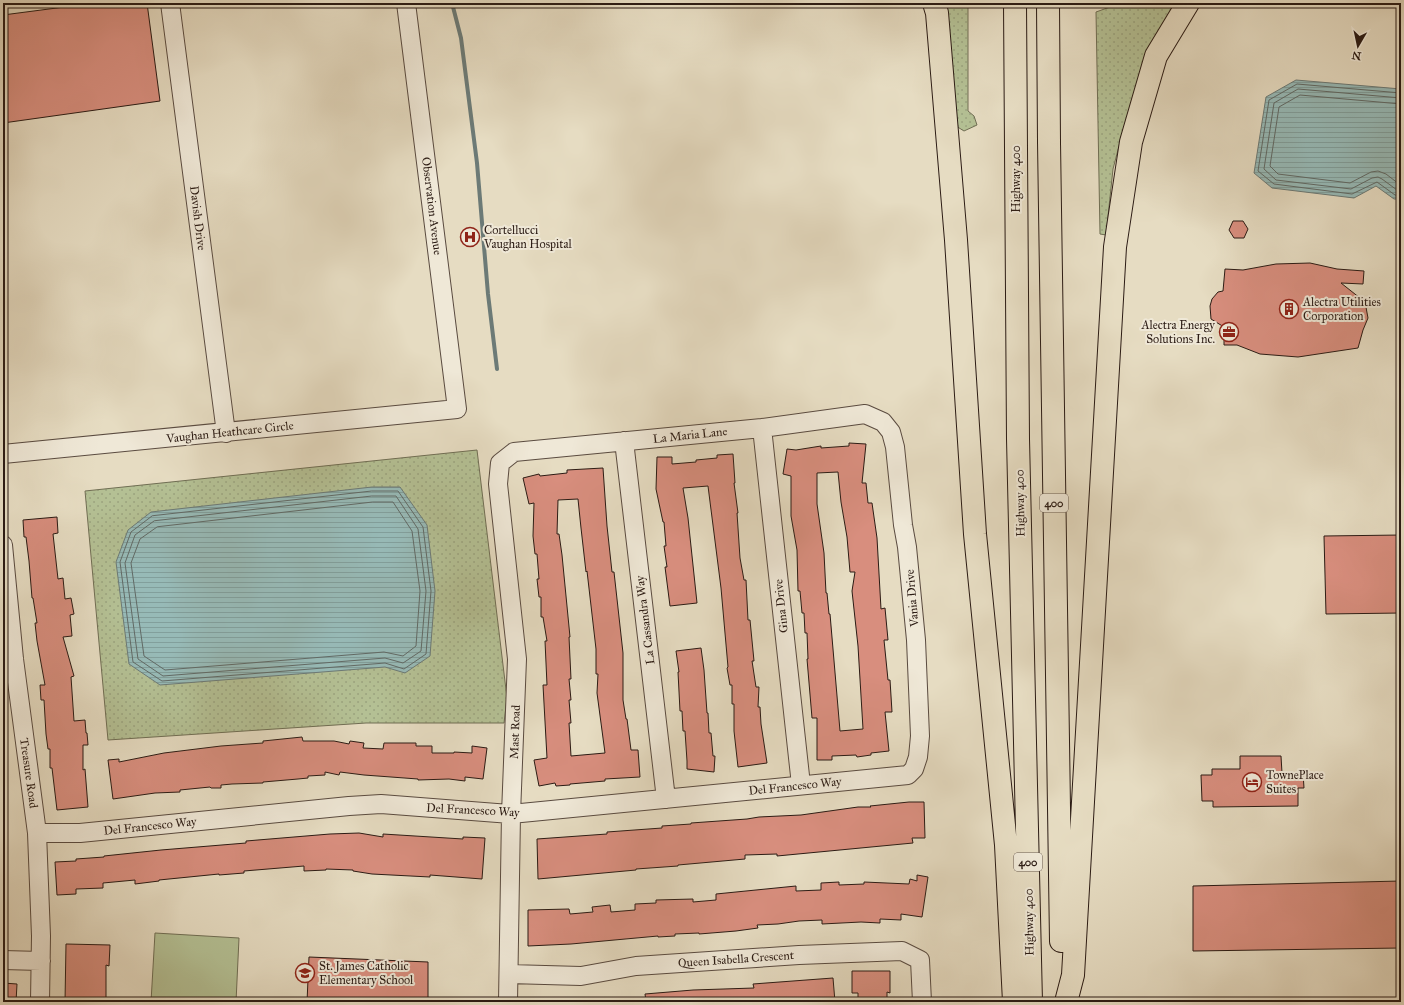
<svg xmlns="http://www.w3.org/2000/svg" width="1404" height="1005" font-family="'IM FELL Great Primer',serif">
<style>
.grass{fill:url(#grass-dots);stroke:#706e54}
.pitch{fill:#b4c094;stroke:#706e54}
.water{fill:url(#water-rules);stroke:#6c7a76}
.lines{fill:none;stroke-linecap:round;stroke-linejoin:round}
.shore{stroke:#616a66;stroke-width:1}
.stream{stroke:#6c7a76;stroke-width:4}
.building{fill:#d88e7e;stroke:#2b1b14;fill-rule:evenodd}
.minor-casing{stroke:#5a4b40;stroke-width:20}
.highway-casing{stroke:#2b1b14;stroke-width:24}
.minor{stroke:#efe8d7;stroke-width:18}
.highway{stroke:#e6dcc2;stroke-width:22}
.labels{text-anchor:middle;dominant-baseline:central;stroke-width:4;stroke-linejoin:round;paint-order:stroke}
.shield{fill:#efe8d7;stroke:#66584e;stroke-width:1}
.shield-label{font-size:11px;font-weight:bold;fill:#2b1b14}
.street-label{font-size:12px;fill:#2b1b14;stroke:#efe8d7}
.poi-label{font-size:12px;fill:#2b1b14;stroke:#efe8d7;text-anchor:start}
</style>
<defs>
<pattern id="grass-dots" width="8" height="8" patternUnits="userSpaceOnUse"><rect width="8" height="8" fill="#b4c094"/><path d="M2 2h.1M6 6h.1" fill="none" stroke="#9ba47f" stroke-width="1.8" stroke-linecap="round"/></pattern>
<pattern id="water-rules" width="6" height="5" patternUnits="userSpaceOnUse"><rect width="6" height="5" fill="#97bab7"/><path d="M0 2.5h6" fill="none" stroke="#829f9c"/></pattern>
</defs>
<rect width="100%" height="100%" fill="#e6dcc2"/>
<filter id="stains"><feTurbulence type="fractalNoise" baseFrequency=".005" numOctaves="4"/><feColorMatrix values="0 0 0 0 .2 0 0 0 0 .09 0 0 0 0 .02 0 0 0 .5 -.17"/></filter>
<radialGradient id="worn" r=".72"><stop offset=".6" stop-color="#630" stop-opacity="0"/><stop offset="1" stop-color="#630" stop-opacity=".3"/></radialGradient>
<path class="grass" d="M 946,3 L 968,3 L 968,111 L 974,116 L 977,125 L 964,131 L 956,126 Z
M 1109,3 L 1179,3 L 1152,47 L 1124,127 L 1113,169 L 1106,235 L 1100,234 L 1096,12 L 1110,7 Z
M 477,450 L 507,698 L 504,723 L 366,723 L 108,740 L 85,491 Z"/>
<path class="pitch" d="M 155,933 L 239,938 L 236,1002 L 151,1002 Z"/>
<path class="water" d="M 1296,80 L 1401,89 L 1401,199 L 1394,199 L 1376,186 L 1354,198 L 1272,188 L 1254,173 L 1266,97 Z
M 372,487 L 400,487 L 427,525 L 435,591 L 430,656 L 405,673 L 385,667 L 160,685 L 129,664 L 116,562 L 128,530 L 151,512 Z"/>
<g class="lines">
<path class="shore" d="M 1401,93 L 1297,84 L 1269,100 L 1258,171 L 1274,184 L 1352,194 L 1377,182 L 1395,195 L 1401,196
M 1401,98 L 1298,89 L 1274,103 L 1264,169 L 1276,180 L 1351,189 L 1372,178 L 1378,177 L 1382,179 L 1397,190 L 1401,190
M 1401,104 L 1300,95 L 1279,107 L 1270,166 L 1278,174 L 1350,183 L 1371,172 L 1378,171 L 1386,174 L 1399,184 L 1401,184
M 372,491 L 398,491 L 423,527 L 431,591 L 426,654 L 404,669 L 385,663 L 162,681 L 133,662 L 120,562 L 131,532 L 152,516 Z
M 372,496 L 396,496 L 418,529 L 426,591 L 421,651 L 403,663 L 385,658 L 163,676 L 138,659 L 125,563 L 135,535 L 154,521 Z
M 373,502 L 393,502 L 412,531 L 420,591 L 416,646 L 403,656 L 384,652 L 165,670 L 144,656 L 131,563 L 140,539 L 157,527 Z"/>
<path class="stream" d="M 452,3 L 461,38 L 477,163 L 488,294 L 497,369"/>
</g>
<path class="building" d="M 95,3 L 147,3 L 160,101 L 3,123 L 3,15 Z
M 1233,221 L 1243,221 L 1248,229 L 1244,238 L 1234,238 L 1229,230 Z
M 1310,263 L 1337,269 L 1364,271 L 1363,284 L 1341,283 L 1365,302 L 1368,318 L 1363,330 L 1358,348 L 1298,357 L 1260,354 L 1237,345 L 1224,345 L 1224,327 L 1211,319 L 1210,306 L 1212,299 L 1218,292 L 1223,291 L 1225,269 L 1243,270 L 1276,264 Z
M 849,443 L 866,444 L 862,483 L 866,483 L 868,503 L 872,503 L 877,538 L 881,609 L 885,608 L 888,640 L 884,640 L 888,680 L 890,680 L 892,712 L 885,712 L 889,751 L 871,753 L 871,755 L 857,757 L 856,755 L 832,756 L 832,760 L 817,760 L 817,718 L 812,718 L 807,659 L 808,659 L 807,633 L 805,633 L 804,613 L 802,613 L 800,591 L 798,591 L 797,550 L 791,516 L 791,476 L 783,474 L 787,449 L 796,450 L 821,446 L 821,448 L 849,446 ZM 838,472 L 841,502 L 847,537 L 850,572 L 855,572 L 852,591 L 858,646 L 863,729 L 840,731 L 830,614 L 829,614 L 827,593 L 826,593 L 824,553 L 817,504 L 817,473 Z
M 733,454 L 735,483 L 734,483 L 738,513 L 737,513 L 740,558 L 744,580 L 746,580 L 748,620 L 750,620 L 754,661 L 752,661 L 756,687 L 759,687 L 758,707 L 760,707 L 761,724 L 767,763 L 738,767 L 734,731 L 734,704 L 732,704 L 732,685 L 730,685 L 727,668 L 728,667 L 721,588 L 708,486 L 683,488 L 688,518 L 697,603 L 670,606 L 665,567 L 667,567 L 664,546 L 666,546 L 664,522 L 663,522 L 656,489 L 657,457 L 672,457 L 672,464 L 696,462 L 696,460 L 717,458 L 717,455 Z
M 603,468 L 607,526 L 612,572 L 614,572 L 623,653 L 623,700 L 626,719 L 627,719 L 631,750 L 638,750 L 640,777 L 605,779 L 605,781 L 570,784 L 570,785 L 556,786 L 555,783 L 539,786 L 534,760 L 547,758 L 543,685 L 547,685 L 545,641 L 547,641 L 543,617 L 541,617 L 541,597 L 539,597 L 537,579 L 539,579 L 537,554 L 535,554 L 533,536 L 534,503 L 529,504 L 523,478 L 539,474 L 540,476 L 567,473 L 567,470 ZM 578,499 L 581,528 L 586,572 L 587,571 L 596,649 L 596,674 L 598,674 L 597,693 L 605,753 L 571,756 L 569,723 L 571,723 L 569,700 L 571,700 L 569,679 L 571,679 L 569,637 L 570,637 L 562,555 L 559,534 L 557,534 L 558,500 Z
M 57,517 L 58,533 L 53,534 L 58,579 L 63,578 L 65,599 L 71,598 L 74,614 L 70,615 L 72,636 L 63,637 L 74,676 L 71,677 L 74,721 L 85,720 L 86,733 L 87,733 L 88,745 L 83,745 L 83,770 L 85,769 L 88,807 L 57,810 L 52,768 L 50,768 L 50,749 L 48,749 L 46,734 L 44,700 L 41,700 L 40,685 L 45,685 L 37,641 L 35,623 L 37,623 L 33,598 L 32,598 L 29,561 L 26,537 L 24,537 L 23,520 Z
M 1401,535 L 1401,613 L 1326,614 L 1324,536 Z
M 701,648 L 704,670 L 707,713 L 708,713 L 709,733 L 711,733 L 713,756 L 715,756 L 714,772 L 687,769 L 687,761 L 685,731 L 683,731 L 682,711 L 680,711 L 678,672 L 679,672 L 676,651 Z
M 302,737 L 303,741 L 334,741 L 349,744 L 350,741 L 364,743 L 363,748 L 383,749 L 384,743 L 416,743 L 416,746 L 432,746 L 432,753 L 454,753 L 454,752 L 472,753 L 472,746 L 487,748 L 483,779 L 465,777 L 465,781 L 449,779 L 418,780 L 418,779 L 364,775 L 340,772 L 339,775 L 325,772 L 325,775 L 308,776 L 308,778 L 298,779 L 263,782 L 263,783 L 232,784 L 221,785 L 221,788 L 211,788 L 210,787 L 180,790 L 180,792 L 155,793 L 113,799 L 108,760 L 119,759 L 119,762 L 164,753 L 221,746 L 263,743 L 263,741 Z
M 1240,756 L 1281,756 L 1282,773 L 1303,773 L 1304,788 L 1298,788 L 1298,806 L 1213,807 L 1213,801 L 1202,801 L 1201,775 L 1212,775 L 1212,769 L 1240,769 Z
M 909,802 L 924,802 L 925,838 L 912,838 L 913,843 L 777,856 L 777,854 L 745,855 L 745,859 L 678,865 L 678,866 L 636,869 L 636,870 L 538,879 L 537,839 L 607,834 L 607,832 L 662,828 L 662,826 L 691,824 L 691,823 L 747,819 L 759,817 L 801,815 L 858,807 L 871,807 L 870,806 Z
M 359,833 L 383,837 L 383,834 L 463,839 L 463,837 L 485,838 L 482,879 L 430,875 L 430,877 L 372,874 L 353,871 L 353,870 L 326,869 L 326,870 L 304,871 L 304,866 L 244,871 L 244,873 L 219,875 L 219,874 L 159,880 L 159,881 L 135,884 L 135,880 L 103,883 L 103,888 L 76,889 L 76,894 L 57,895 L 55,862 L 76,861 L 76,859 L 104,857 L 104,856 L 161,850 L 246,843 L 246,841 L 330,834 Z
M 917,875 L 928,877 L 922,917 L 901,914 L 901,920 L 880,919 L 880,923 L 861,922 L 822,924 L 822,920 L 799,921 L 778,924 L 757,925 L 758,928 L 736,931 L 699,934 L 699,933 L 675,934 L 675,936 L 658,937 L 658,936 L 571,944 L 528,946 L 528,910 L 569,909 L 570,914 L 593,912 L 592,907 L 610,905 L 611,912 L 635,910 L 635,904 L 656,903 L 656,900 L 693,899 L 693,902 L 716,900 L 716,894 L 796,886 L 796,891 L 821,890 L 821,883 L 839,882 L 839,885 L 864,884 L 864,882 L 909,884 L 910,879 L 917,881 Z
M 1401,881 L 1401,948 L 1193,951 L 1193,886 Z
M 66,944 L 110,945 L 109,966 L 106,965 L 106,1002 L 65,1002 Z
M 309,957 L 428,962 L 428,1002 L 307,1002 Z
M 852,971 L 890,971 L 890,993 L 887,992 L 887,1002 L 858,1002 L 858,993 L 852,993 Z
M 833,978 L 835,1002 L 646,1002 L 645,994 L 693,990 L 754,988 L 753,984 Z
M 3,983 L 17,984 L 16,1002 L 3,1002 Z"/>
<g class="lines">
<defs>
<path id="minor" d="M 170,3 L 226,433
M 762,428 L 801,785
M 624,441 L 666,799
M 3,454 L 457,409 L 406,3
M 3,545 L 14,659 L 37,833 L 41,936 L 40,1002
M 37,833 L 80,833 L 349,806 L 381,804 L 511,814 L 908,775 L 914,769 L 918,757 L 920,736 L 916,640 L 907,547 L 903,525 L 895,447 L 891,432 L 883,422 L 865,414 L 762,428 L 514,452 L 500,463 L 498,484 L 517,659 L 511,814 L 508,1002
M 3,960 L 41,961
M 509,974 L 581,976 L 636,966 L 799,955 L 902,951 L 920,960 L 922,1002"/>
<path id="highway" d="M 934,3 L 937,13 L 956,240 L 975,534 L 1006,845 L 1014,1002
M 1015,3 L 1018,439 L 1031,1002
M 1048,3 L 1049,142 L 1061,941
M 1066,1002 L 1073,975 L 1115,247 L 1131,142 L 1156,56 L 1188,3"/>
</defs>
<use href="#minor" class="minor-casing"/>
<use href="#highway" class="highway-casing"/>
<use href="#minor" class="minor"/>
<use href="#highway" class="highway"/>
</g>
<defs>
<symbol id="hospital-ring" viewBox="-11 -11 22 22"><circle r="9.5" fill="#efe8d7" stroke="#8f2418" stroke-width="1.5"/><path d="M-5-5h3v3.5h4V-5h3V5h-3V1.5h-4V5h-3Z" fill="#8f2418"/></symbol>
<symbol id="building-ring" viewBox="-11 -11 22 22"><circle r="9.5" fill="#efe8d7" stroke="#8f2418" stroke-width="1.5"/><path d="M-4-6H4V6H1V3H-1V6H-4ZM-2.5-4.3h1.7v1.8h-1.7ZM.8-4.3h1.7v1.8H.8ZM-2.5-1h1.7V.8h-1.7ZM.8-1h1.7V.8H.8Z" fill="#8f2418"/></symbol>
<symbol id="office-ring" viewBox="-11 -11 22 22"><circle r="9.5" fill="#efe8d7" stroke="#8f2418" stroke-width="1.5"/><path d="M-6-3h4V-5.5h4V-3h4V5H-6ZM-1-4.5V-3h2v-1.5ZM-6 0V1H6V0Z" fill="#8f2418"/></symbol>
<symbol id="hotel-ring" viewBox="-11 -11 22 22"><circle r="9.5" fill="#efe8d7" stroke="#8f2418" stroke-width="1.5"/><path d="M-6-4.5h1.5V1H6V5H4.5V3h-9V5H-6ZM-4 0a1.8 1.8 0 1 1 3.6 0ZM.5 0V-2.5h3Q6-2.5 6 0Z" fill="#8f2418"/></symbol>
<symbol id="school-ring" viewBox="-11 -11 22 22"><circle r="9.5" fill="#efe8d7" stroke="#8f2418" stroke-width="1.5"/><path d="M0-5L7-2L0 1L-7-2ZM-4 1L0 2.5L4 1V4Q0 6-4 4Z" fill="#8f2418"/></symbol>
</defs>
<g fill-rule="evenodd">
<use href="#hospital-ring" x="459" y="226" width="22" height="22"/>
<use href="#building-ring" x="1278" y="298" width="22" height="22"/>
<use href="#office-ring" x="1218" y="321" width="22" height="22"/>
<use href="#hotel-ring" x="1241" y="771" width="22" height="22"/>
<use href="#school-ring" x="294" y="962" width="22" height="22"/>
</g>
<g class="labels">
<g class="shield">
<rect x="1040" y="494" width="28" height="18" rx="3"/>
<rect x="1014" y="853" width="28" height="18" rx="3"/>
</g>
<g class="shield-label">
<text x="1054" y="503">400</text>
<text x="1028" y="862">400</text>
</g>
<g class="street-label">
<text transform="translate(1016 179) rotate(-90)">Highway 400</text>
<text transform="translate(432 206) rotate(83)">Observation Avenue</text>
<text transform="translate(198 218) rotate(83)">Davish Drive</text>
<text transform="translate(230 432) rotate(-6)">Vaughan Heathcare Circle</text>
<text transform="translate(690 435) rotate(-6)">La Maria Lane</text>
<text transform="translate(1020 503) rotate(-91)">Highway 400</text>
<text transform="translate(912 598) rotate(-95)">Vania Drive</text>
<text transform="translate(781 606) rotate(-96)">Gina Drive</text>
<text transform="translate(645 620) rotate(-97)">La Cassandra Way</text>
<text transform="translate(515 732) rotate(-88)">Mast Road</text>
<text transform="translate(29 773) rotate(82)">Treasure Road</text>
<text transform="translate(795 786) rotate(-6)">Del Francesco Way</text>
<text transform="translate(473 810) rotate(3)">Del Francesco Way</text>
<text transform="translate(150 826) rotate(-6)">Del Francesco Way</text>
<text transform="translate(1029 922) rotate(-91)">Highway 400</text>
<text transform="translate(736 959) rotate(-4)">Queen Isabella Crescent</text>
</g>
<g class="poi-label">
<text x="484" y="230">Cortellucci<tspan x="484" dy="14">Vaughan Hospital</tspan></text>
<text x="1303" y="302">Alectra Utilities<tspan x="1303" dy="14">Corporation</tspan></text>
<text x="1215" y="325" text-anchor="end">Alectra Energy<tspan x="1215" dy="14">Solutions Inc.</tspan></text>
<text x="1266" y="775">TownePlace<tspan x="1266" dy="14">Suites</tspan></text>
<text x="319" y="966">St. James Catholic<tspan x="319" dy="14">Elementary School</tspan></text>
</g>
</g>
<rect width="1404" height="1005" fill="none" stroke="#e6dcc2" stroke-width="16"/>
<rect x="4" y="4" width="1396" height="997" fill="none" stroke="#2b1b14" stroke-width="2"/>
<rect x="8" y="8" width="1388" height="989" fill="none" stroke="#2b1b14"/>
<g transform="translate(1358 46) rotate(189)" stroke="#efe8d7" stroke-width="3" paint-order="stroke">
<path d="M0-3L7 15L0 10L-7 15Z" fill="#2b1b14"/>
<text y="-6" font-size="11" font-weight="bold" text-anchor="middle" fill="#2b1b14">N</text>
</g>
<rect width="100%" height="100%" filter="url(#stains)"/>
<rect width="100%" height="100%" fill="url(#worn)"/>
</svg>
